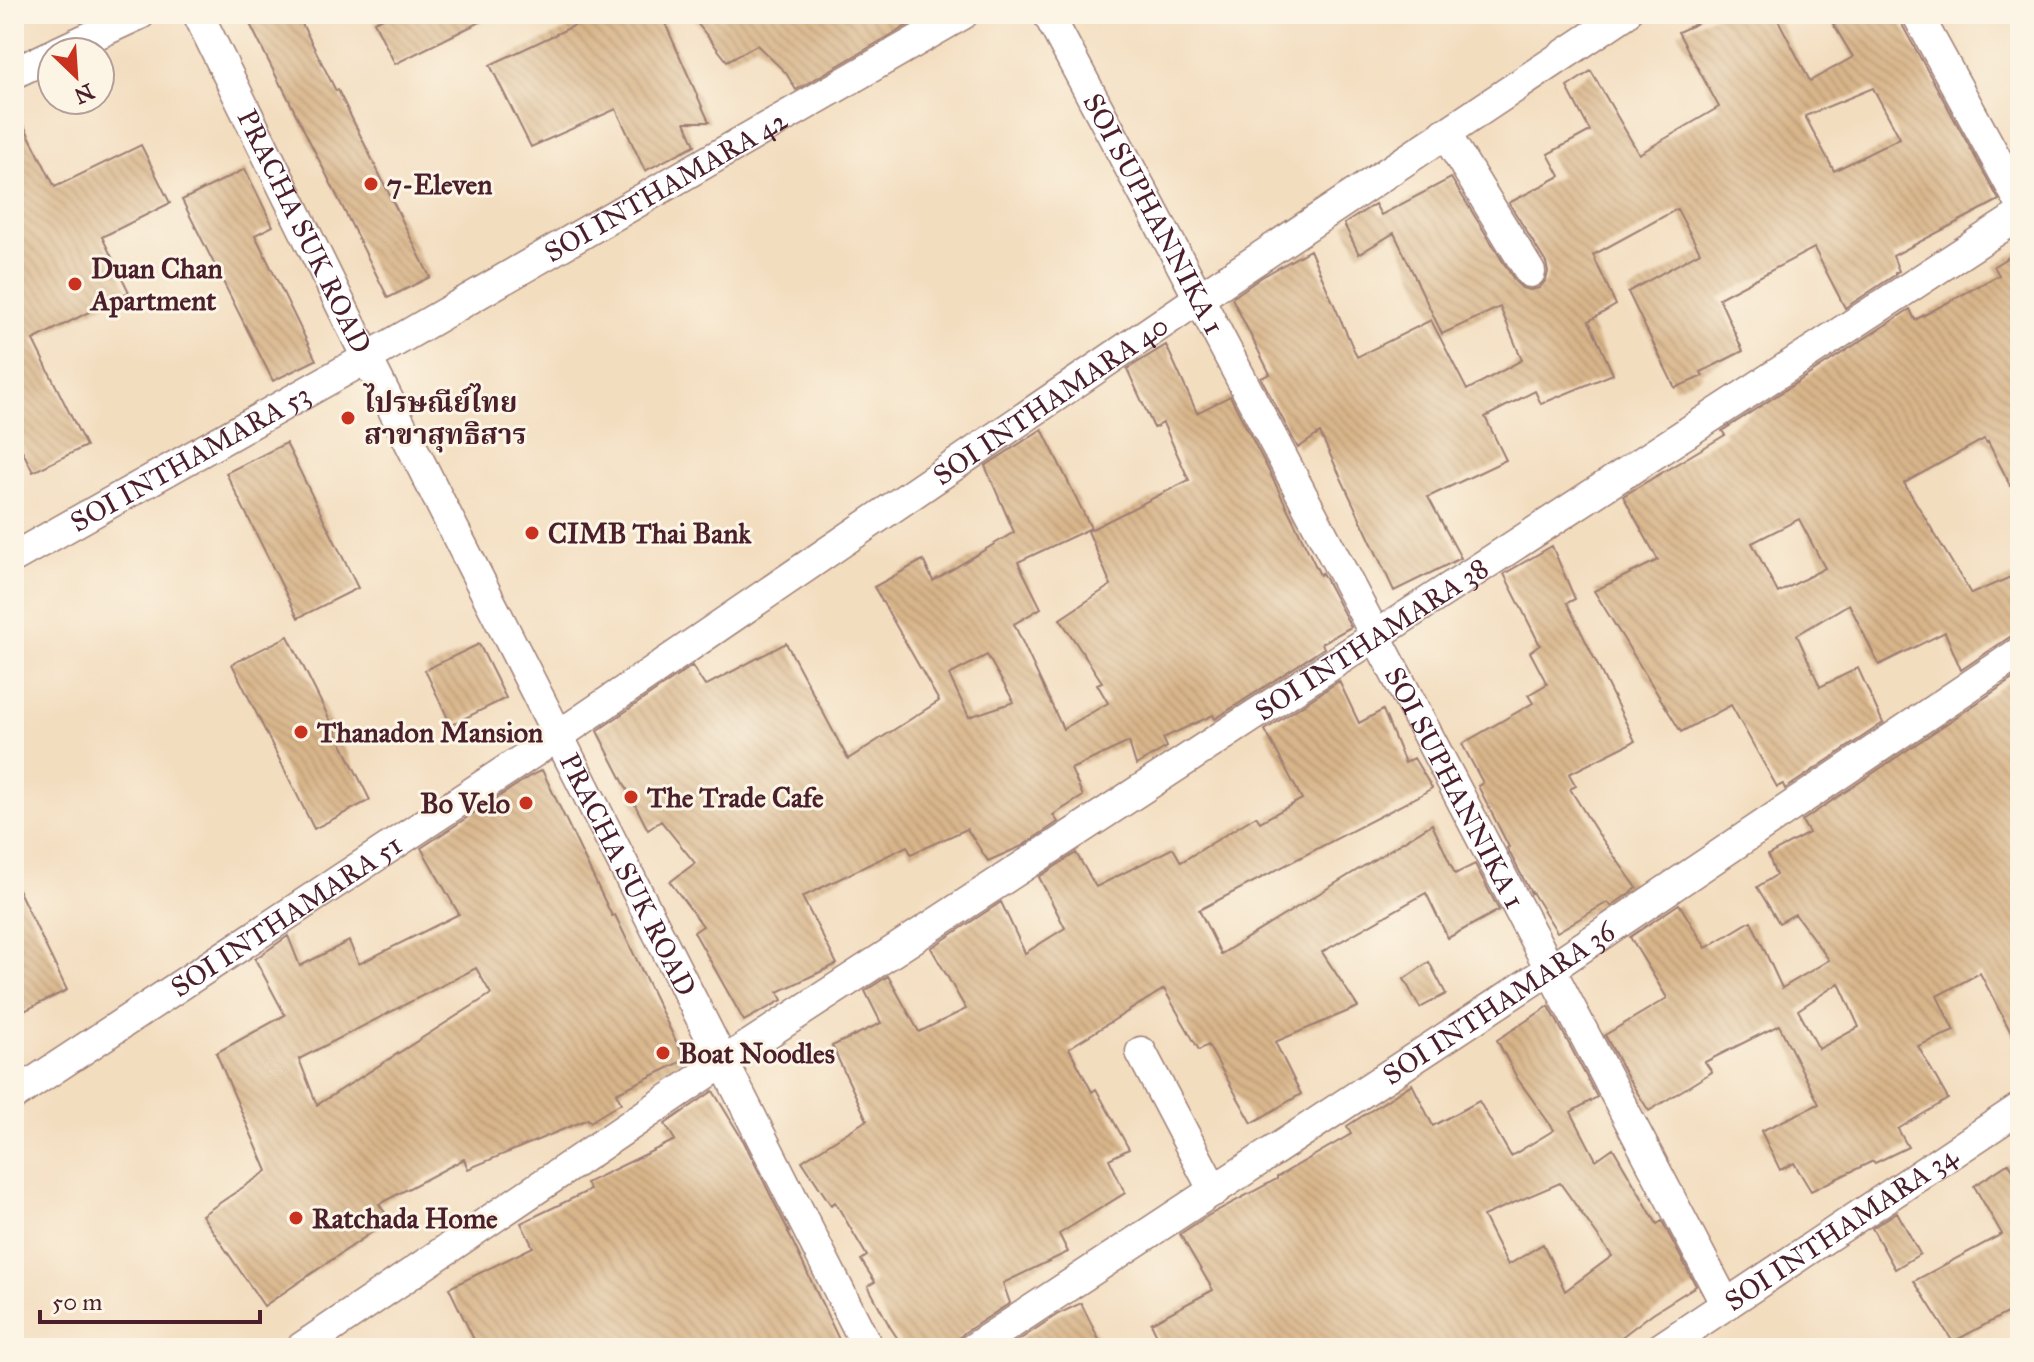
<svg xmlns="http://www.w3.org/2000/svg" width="2034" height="1362" font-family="'IM FELL Great Primer','Noto Serif Thai',serif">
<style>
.building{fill:url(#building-back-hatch);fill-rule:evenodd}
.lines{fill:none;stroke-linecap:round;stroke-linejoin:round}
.minor-casing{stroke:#9e7e75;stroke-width:33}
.minor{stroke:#fff;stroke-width:30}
.poi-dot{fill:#c8321e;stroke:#fcf5e5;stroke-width:3}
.labels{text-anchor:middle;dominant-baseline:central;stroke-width:6;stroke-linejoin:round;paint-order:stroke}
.poi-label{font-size:28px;font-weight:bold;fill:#4a1f2b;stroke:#fcf5e5;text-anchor:start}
.street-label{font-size:28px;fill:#4a1f2b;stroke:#fcf5e5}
</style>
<defs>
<pattern id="building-back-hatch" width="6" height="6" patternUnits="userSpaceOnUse" patternTransform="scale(2)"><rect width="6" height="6" fill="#d8b58a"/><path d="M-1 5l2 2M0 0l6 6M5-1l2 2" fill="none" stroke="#bb9b77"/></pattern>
</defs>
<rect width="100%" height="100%" fill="#fcf5e5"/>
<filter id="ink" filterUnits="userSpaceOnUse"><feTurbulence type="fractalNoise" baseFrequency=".0125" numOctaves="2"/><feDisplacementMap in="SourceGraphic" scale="16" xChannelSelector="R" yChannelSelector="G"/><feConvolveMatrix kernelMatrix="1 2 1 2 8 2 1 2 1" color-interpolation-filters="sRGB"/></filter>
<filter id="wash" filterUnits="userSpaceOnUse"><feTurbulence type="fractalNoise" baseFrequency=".006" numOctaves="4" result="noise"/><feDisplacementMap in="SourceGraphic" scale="32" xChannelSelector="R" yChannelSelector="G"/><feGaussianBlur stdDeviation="1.8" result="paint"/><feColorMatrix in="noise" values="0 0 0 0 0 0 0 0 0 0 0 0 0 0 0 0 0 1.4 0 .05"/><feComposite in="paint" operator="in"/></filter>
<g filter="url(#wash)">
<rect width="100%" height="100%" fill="#f3ddbf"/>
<g id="blocks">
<path class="building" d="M 245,14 L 297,14 L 336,91 L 338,90 L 430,277 L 388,298 L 282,86 L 281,86 Z
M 392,14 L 496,14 L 395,64 L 374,22 Z
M 578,14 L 661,14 L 709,122 L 685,122 L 695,145 L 645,171 L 616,109 L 531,147 L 490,65 L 582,22 Z
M 690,14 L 927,14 L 796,90 L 786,73 L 757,45 L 727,61 Z
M 1718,14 L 1775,14 L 1810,81 L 1853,57 L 1827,14 L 1899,14 L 1901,23 L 1999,200 L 1893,256 L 1899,271 L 1895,273 L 1895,275 L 1845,308 L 1814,248 L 1719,298 L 1743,351 L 1701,372 L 1703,376 L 1675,388 L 1628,292 L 1700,252 L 1677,209 L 1593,255 L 1616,305 L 1589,321 L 1613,374 L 1541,404 L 1535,391 L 1485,417 L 1506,460 L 1428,497 L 1461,558 L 1394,591 L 1320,433 L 1298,448 L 1261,378 L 1270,374 L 1232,298 L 1262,277 L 1310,250 L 1357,357 L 1431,320 L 1467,390 L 1522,360 L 1500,307 L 1442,334 L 1394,233 L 1359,254 L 1344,224 L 1375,204 L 1381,215 L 1451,178 L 1515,281 L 1522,288 L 1530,290 L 1539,288 L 1546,280 L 1548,272 L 1546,263 L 1509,203 L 1560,176 L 1548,154 L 1590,131 L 1567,87 L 1591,71 L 1639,154 L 1719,107 L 1678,32 ZM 1873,88 L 1900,138 L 1834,171 L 1805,116 Z
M 14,106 L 55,187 L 141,145 L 170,203 L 102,237 L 129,292 L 33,340 L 86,446 L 33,472 L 14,434 Z
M 245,169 L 273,226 L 255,235 L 316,360 L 273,381 L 182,200 Z
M 2020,250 L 2020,504 L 1988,442 L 1987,443 L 1984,439 L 1904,483 L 1971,594 L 2020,573 L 2020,634 L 2010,637 L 1961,670 L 1945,632 L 1879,665 L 1849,604 L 1797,635 L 1820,687 L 1858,668 L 1883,723 L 1785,789 L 1783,784 L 1777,787 L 1731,705 L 1681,732 L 1594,591 L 1658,560 L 1623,496 L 1725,435 L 1722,431 L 1910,309 L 1915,320 L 1999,275 L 1994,266 ZM 1799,519 L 1825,568 L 1778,593 L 1752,543 Z
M 1166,345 L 1197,413 L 1230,396 L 1271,475 L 1320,575 L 1322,573 L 1351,627 L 1322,643 L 1324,648 L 1215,719 L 1213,715 L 1163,738 L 1167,747 L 1136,765 L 1129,742 L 1071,769 L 1083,796 L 1053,815 L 1058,822 L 1022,846 L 988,861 L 967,829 L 911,854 L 907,846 L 802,897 L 837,964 L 778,992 L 782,1000 L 744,1021 L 694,932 L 703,926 L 670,882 L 695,863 L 661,821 L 648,830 L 597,731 L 692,666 L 705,686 L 786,643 L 848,759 L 939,701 L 874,587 L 923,560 L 933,581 L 1014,532 L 985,466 L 1042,429 L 1091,528 L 1018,562 L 1041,608 L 1014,624 L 1063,729 L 1108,703 L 1097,684 L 1102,682 L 1060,619 L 1111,585 L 1088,531 L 1189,480 L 1163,423 L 1154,428 L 1127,369 ZM 987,655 L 1014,702 L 969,717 L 949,675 Z
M 286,443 L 358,588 L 298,618 L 226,473 Z
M 1552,546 L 1575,599 L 1567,603 L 1635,741 L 1569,774 L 1576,786 L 1570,789 L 1597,832 L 1637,888 L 1611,906 L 1608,902 L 1557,932 L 1532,892 L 1531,893 L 1507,848 L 1509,847 L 1478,786 L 1483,783 L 1462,744 L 1533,703 L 1528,695 L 1547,684 L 1530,652 L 1540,645 L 1504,574 Z
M 288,636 L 370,800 L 314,829 L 232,664 Z
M 479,644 L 506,698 L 451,725 L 425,670 Z
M 2020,674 L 2020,1050 L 1980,973 L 1937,996 L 1954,1031 L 1918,1046 L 1948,1099 L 1898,1129 L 1908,1147 L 1875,1163 L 1873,1161 L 1811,1191 L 1794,1163 L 1780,1170 L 1761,1131 L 1819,1104 L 1779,1025 L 1705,1062 L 1712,1072 L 1649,1111 L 1628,1078 L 1605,1035 L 1667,998 L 1630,937 L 1679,904 L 1706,948 L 1751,921 L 1782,988 L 1829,960 L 1795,914 L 1779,923 L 1757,887 L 1776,875 L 1768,855 L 1809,833 L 1802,821 ZM 1839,983 L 1859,1027 L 1819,1049 L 1798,1010 Z
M 1339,681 L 1359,723 L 1383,710 L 1405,763 L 1414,758 L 1432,788 L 1419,796 L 1199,910 L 1221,954 L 1432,824 L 1455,874 L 1475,864 L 1499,910 L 1448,938 L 1426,893 L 1322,952 L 1358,1007 L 1275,1042 L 1301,1094 L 1252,1123 L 1208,1045 L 1199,1050 L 1164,989 L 1069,1048 L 1092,1092 L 1096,1089 L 1129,1149 L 1109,1159 L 1125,1193 L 1059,1234 L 1068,1252 L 1003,1283 L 1010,1303 L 964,1333 L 958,1339 L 956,1348 L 904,1348 L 890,1327 L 868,1286 L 875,1282 L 861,1260 L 867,1256 L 835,1202 L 831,1205 L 802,1161 L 867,1120 L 832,1046 L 881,1023 L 865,991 L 888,976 L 919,1032 L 966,1009 L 931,948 L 1001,902 L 1025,953 L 1065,928 L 1039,877 L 1076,853 L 1096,887 L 1173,848 L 1181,862 L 1256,816 L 1260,822 L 1302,799 L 1265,730 Z
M 542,770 L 612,916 L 615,915 L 685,1060 L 616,1093 L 621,1103 L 590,1122 L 588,1119 L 468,1169 L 464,1159 L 379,1204 L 390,1220 L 264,1306 L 202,1215 L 267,1171 L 216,1053 L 285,1015 L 255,959 L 288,936 L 300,966 L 349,941 L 359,964 L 459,914 L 421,848 L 530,776 ZM 476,968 L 491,994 L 317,1105 L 299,1059 Z
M 14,881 L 67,990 L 14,1016 Z
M 1429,962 L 1446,994 L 1420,1008 L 1404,979 Z
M 1549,1006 L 1597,1097 L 1571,1112 L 1596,1160 L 1613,1148 L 1657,1224 L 1662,1221 L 1696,1286 L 1653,1313 L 1607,1348 L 1163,1348 L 1151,1323 L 1213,1290 L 1180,1234 L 1209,1215 L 1277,1179 L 1277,1177 L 1351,1134 L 1347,1126 L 1412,1084 L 1433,1126 L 1479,1101 L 1511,1156 L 1554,1130 L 1517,1078 L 1497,1040 ZM 1560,1183 L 1612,1256 L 1565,1291 L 1543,1244 L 1508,1265 L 1483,1216 Z
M 713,1091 L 744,1142 L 789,1232 L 788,1232 L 843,1348 L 478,1348 L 449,1288 L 533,1247 L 521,1223 L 590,1190 L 586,1183 L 675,1140 L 665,1124 Z
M 2009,1163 L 2020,1183 L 2020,1306 L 1953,1342 L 1914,1281 L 2002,1234 L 1974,1186 Z
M 1897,1212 L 1920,1254 L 1895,1269 L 1872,1228 Z
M 1081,1303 L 1103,1348 L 1007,1348 L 1058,1314 Z"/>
</g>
</g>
<g filter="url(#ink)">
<use href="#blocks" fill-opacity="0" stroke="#9e7e75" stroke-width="2"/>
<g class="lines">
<defs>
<g id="minor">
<path id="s1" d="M 198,14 L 367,358 L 868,1348"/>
<path id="s2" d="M 1048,14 L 1180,262 L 1726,1305"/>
<path d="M 1917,14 L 2020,202"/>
<path d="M 58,52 L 140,14"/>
<path d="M 14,73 L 52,55"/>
<path d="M 1445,133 L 1530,272"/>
<path id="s3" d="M 14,557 L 367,358 L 963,14"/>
<path d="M 1141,1052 L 1214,1191"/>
<path id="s4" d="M 14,1095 L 558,736 L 1211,290 L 1625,14"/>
<path id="s5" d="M 301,1348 L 722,1063 L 2020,215"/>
<path id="s6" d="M 974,1348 L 1550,969 L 2020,652"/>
<path id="s7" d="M 1661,1348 L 2020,1108"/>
</g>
</defs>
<use href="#minor" class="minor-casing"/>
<use href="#minor" class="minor"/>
</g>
</g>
<g class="poi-dot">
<circle cx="371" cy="184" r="8"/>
<circle cx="75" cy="284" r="8"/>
<circle cx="348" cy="418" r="8"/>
<circle cx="532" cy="533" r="8"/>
<circle cx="301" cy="732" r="8"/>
<circle cx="631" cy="797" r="8"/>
<circle cx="526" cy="803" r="8"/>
<circle cx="663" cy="1053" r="8"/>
<circle cx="296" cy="1218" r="8"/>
</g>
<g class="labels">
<g class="poi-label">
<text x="387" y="184">7-Eleven</text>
<text x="91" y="268">Duan Chan<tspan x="91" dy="32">Apartment</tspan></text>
<text x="364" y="402">ไปรษณีย์ไทย<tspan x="364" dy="32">สาขาสุทธิสาร</tspan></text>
<text x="548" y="533">CIMB Thai Bank</text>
<text x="317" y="732">Thanadon Mansion</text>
<text x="647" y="797">The Trade Cafe</text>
<text x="510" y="803" text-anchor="end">Bo Velo</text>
<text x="679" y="1053">Boat Noodles</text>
<text x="312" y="1218">Ratchada Home</text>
</g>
<g class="street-label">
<text stroke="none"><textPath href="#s3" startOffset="750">SOI INTHAMARA 42</textPath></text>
<text stroke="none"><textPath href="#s2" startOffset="226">SOI SUPHANNIKA 1</textPath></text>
<text stroke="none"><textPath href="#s1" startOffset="242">PRACHA SUK ROAD</textPath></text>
<text stroke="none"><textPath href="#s4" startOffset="1248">SOI INTHAMARA 40</textPath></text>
<text stroke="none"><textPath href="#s3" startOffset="202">SOI INTHAMARA 53</textPath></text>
<text stroke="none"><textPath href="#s5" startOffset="1284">SOI INTHAMARA 38</textPath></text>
<text stroke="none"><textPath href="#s2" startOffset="874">SOI SUPHANNIKA 1</textPath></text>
<text stroke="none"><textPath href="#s1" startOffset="962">PRACHA SUK ROAD</textPath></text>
<text stroke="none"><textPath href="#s4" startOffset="326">SOI INTHAMARA 51</textPath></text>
<text stroke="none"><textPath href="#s6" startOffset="628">SOI INTHAMARA 36</textPath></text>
<text stroke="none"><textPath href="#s7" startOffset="216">SOI INTHAMARA 34</textPath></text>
</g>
</g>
<rect width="2034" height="1362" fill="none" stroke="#fcf5e5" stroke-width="48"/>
<g transform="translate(76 76) rotate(155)"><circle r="38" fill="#fcf5e5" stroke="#b59f9b" stroke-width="2"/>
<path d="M0-6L14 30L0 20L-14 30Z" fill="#c8321e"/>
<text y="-12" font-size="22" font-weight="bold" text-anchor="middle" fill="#4a1f2b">N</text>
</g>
<path d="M40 1310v12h220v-12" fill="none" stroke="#4a1f2b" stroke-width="4"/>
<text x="52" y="1310" font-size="24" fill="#4a1f2b" stroke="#fcf5e5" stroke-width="6" paint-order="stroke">50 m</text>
</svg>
